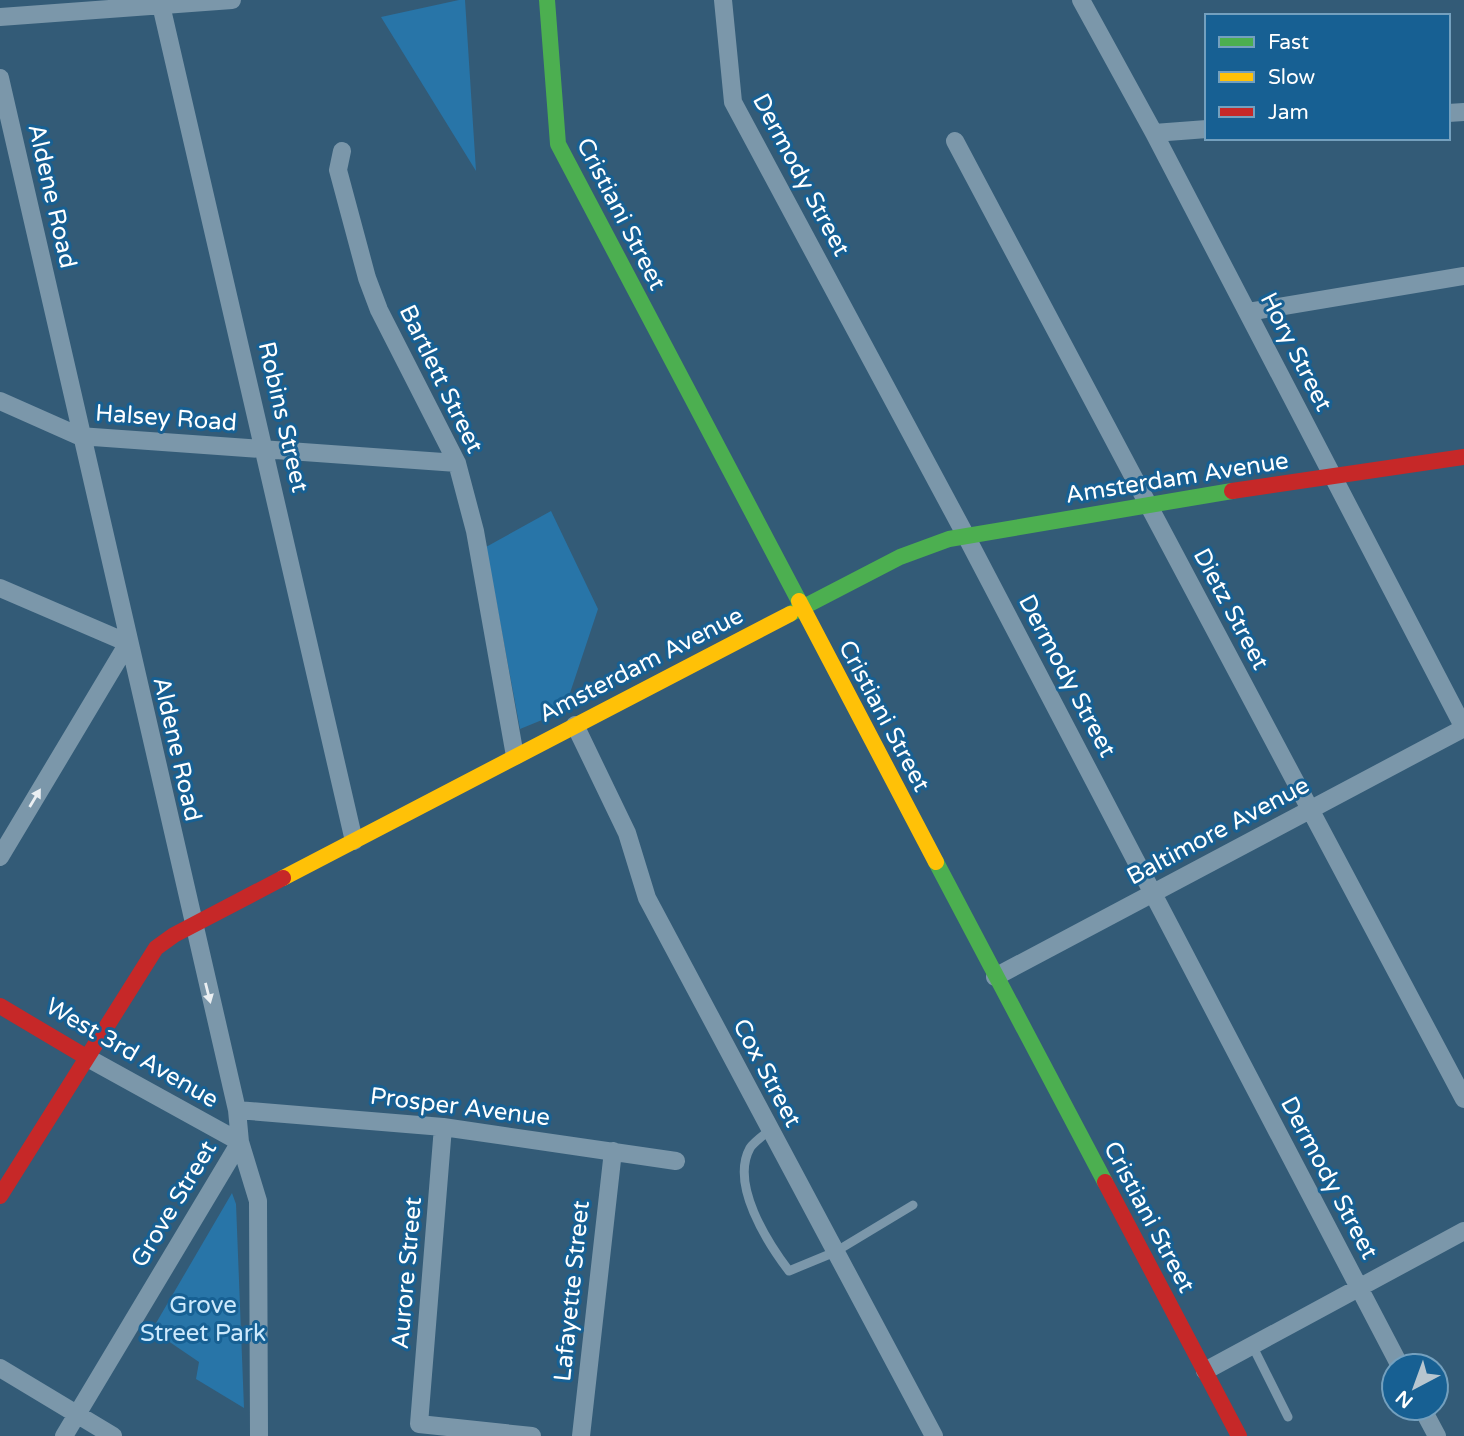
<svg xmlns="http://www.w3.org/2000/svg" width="1464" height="1436" font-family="'Varela Round',sans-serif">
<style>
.green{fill:#2875a8}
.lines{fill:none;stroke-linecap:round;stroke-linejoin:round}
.lane{stroke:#7b97aa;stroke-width:9}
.street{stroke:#7b97aa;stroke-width:18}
.fast{stroke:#4caf50;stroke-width:16}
.slow{stroke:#ffc107;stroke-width:16}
.jam{stroke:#c62828;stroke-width:16}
.oneway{fill:#ebeff2}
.labels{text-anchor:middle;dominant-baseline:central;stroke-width:6;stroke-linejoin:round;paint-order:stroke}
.street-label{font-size:24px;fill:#fff;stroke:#176093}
.park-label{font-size:24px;fill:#cde9fc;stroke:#176093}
</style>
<rect width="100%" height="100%" fill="#335b77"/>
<path class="green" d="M 459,0 L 465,0 L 476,171 L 381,17 Z
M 551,511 L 598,609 L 564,711 L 520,729 L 486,547 Z
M 232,1193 L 236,1204 L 244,1408 L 196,1379 L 199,1362 L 152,1330 Z"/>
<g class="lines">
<path class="lane" d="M 770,1130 C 764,1135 754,1142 750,1148 C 730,1184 767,1242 789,1271 L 835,1252 L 913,1205
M 1252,1345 L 1288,1417"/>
<path class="street" d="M 723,0 L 733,102 L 966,536 L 1400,1366
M 1081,0 L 1154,133 L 1464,728
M 161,5 L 354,841
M 0,17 L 232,0
M 0,78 L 237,1110 L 240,1142 L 258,1201 L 259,1436
M 1448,113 L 1464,112
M 1154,133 L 1207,129
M 955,141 L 1464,1099
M 342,151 L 338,170 L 367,278 L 379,310 L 457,463 L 475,531 L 515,756
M 1248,312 L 1464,276
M 0,401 L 79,436 L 457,463
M 0,588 L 128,643 L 0,857
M 575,725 L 627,833 L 647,898 L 934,1436
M 995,977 L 1464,728
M 237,1110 L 443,1127 L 676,1161
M 443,1127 L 419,1424 L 532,1436
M 0,1368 L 113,1436
M 1205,1371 L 1464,1231
M 1422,1408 L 1437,1436
M 64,1436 L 240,1142 L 86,1057
M 581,1436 L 613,1151"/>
<path class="fast" d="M 547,0 L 558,144 L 799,601
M 790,614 L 900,557 L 949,539 L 1232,491
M 936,862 L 1105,1182"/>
<path class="slow" d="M 799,601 L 936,862
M 283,878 L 790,614"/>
<path class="jam" d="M 1232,491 L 1464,457
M 0,1006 L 86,1057
M 1105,1182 L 1239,1436
M 0,1196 L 156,948 L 174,935 L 283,878"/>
</g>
<defs><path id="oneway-solid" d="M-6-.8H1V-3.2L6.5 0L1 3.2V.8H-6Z" transform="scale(1.75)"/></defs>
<g class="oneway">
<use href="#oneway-solid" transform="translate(35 798) rotate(-59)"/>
<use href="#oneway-solid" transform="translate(208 993) rotate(76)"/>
</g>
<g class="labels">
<g class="street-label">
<text transform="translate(801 175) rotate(62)">Dermody Street</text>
<text transform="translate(52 196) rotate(77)">Aldene Road</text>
<text transform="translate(621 214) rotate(63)">Cristiani Street</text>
<text transform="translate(1296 352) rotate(63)">Hory Street</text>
<text transform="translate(441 379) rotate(64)">Bartlett Street</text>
<text transform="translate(283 417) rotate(77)">Robins Street</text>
<text transform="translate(166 418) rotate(4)">Halsey Road</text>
<text transform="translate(1177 478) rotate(-9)">Amsterdam Avenue</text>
<text transform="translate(1231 609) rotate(62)">Dietz Street</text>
<text transform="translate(641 665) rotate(-27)">Amsterdam Avenue</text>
<text transform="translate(1067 676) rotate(62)">Dermody Street</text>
<text transform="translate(884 716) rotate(62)">Cristiani Street</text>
<text transform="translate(177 749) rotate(77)">Aldene Road</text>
<text transform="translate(1218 831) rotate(-28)">Baltimore Avenue</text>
<text transform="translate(132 1053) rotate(30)">West 3rd Avenue</text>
<text transform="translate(767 1073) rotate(62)">Cox Street</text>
<text transform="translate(460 1107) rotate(7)">Prosper Avenue</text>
<text transform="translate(1329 1178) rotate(62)">Dermody Street</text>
<text transform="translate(174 1204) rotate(-59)">Grove Street</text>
<text transform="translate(1149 1217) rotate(62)">Cristiani Street</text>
<text transform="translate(407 1273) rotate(-85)">Aurore Street</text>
<text transform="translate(572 1291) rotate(-84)">Lafayette Street</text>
</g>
<g class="park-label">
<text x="203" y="1305">Grove<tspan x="203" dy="28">Street Park</tspan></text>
</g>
</g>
<rect x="1205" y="14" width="245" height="126" fill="#176093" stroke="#74a0be" stroke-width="2"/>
<rect x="1219" y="37" width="35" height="10" fill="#4caf50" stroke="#74a0be" stroke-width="2"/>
<text x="1268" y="49" font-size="21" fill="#ffffff">Fast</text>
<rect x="1219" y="72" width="35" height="10" fill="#ffc107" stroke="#74a0be" stroke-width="2"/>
<text x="1268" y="84" font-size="21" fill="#ffffff">Slow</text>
<rect x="1219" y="107" width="35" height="10" fill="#c62828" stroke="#74a0be" stroke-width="2"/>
<text x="1268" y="119" font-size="21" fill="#ffffff">Jam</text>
<g transform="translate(1415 1387) rotate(221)"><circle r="33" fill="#176093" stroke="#74a0be" stroke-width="2"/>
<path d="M0-5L12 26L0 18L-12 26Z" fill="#b8c6cf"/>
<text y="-10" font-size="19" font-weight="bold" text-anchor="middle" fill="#ffffff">N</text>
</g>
</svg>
